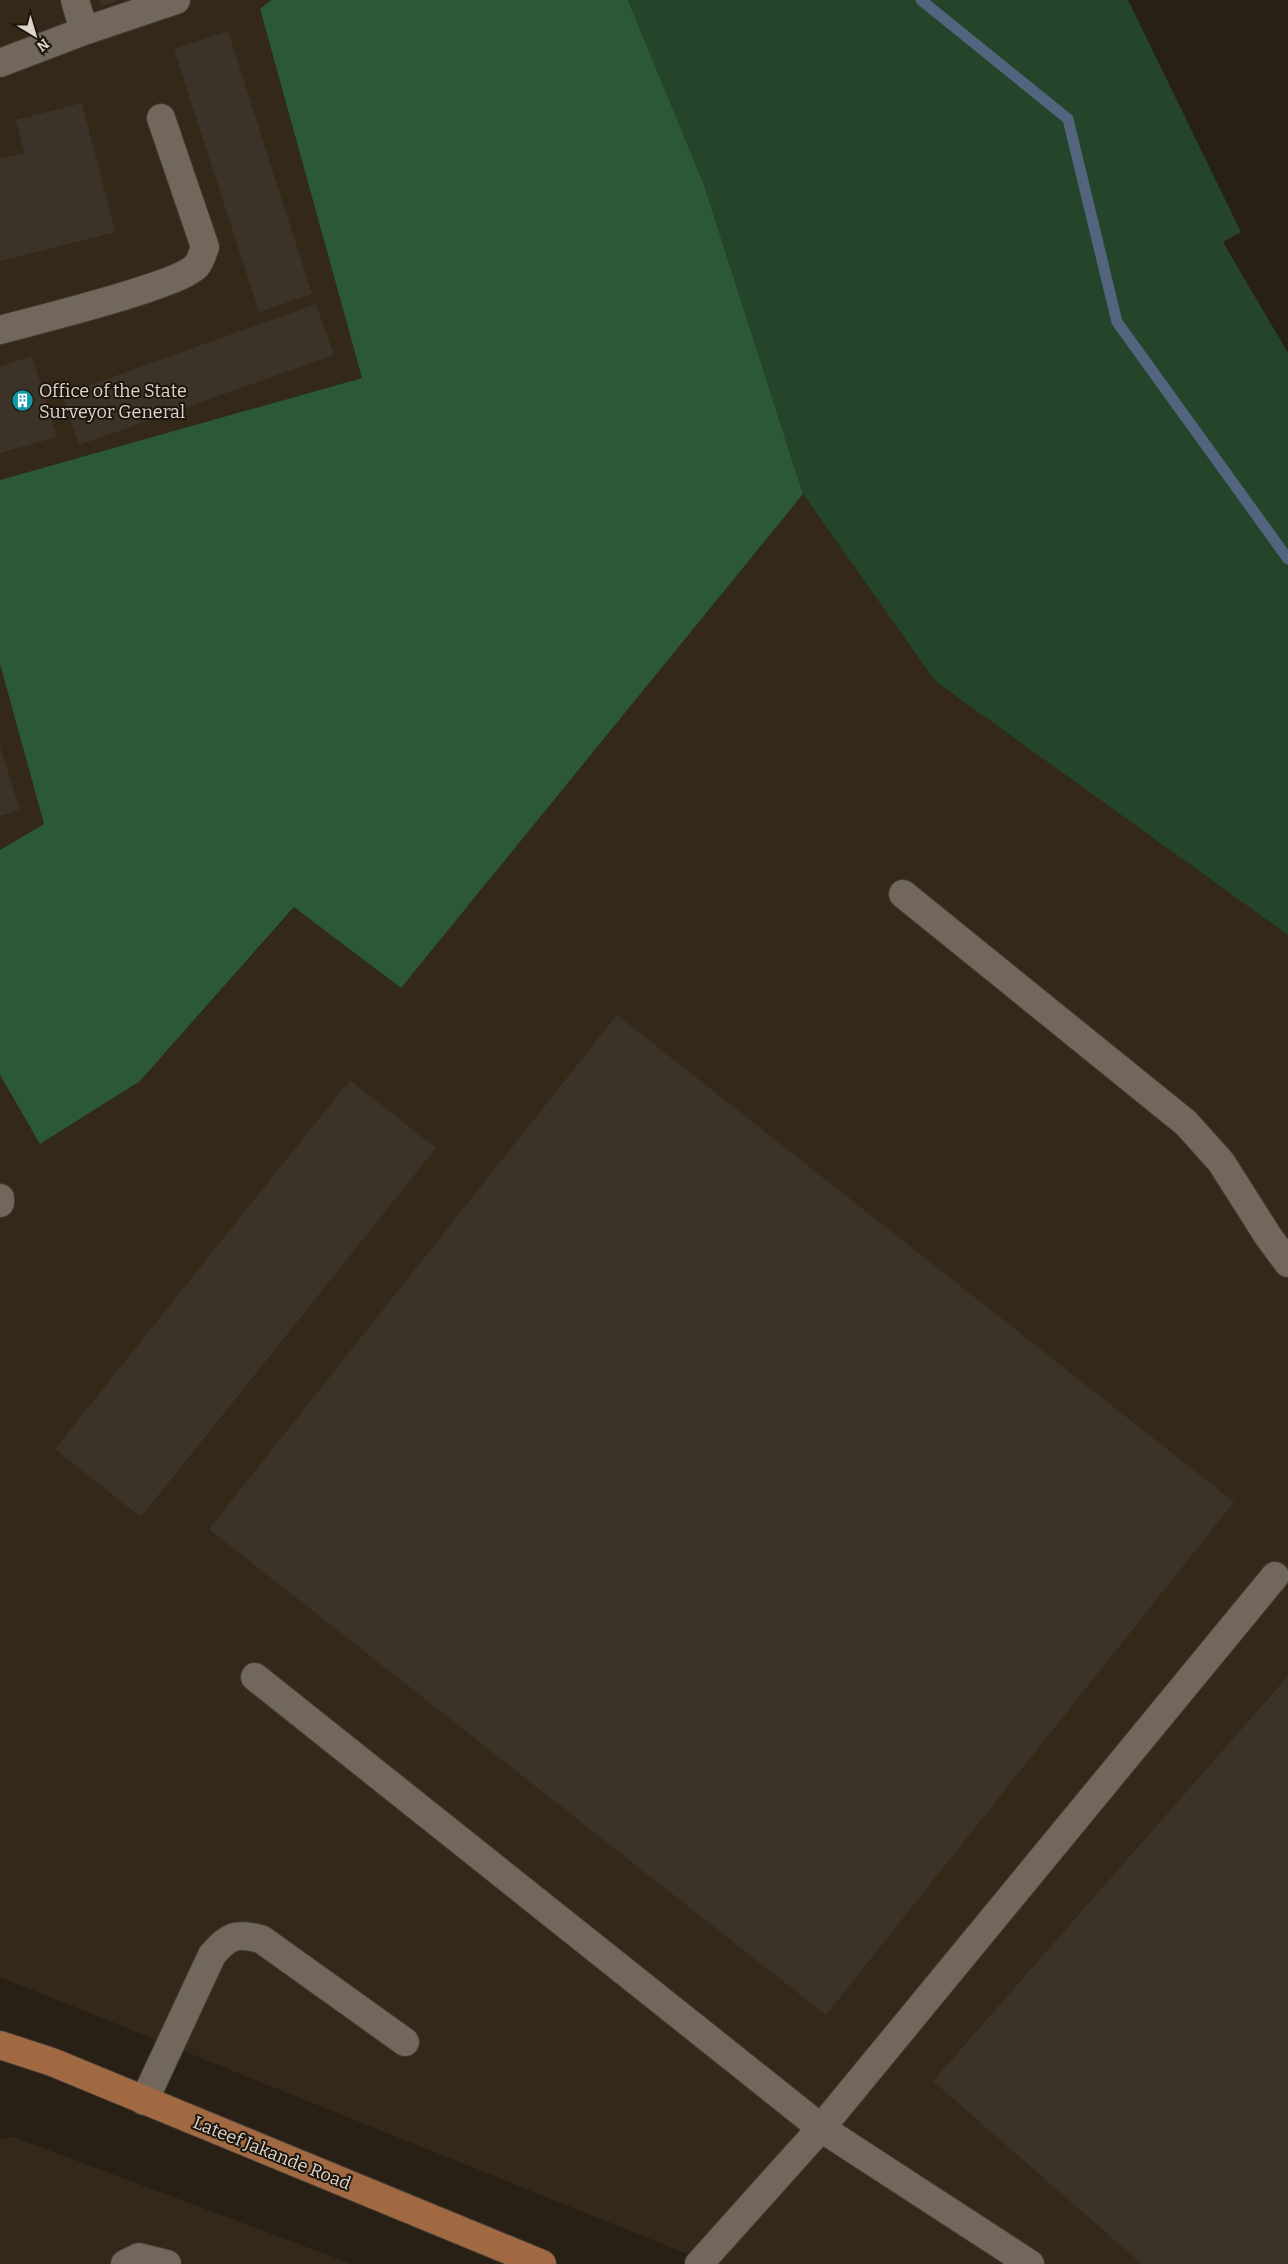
<svg xmlns="http://www.w3.org/2000/svg" width="1288" height="2264" font-family="Bitter,serif">
<style>
.built{fill:#342819}
.green{fill:#25452b}
.forest{fill:#2c5935}
.lines{fill:none;stroke-linecap:round;stroke-linejoin:round}
.stream{stroke:#53647e;stroke-width:11}
.building{fill:#3c3328}
.minor-casing{stroke:#413a33;stroke-width:30}
.major-casing{stroke:#413a33;stroke-width:30}
.minor{stroke:#71675b;stroke-width:28}
.major{stroke:#a06942;stroke-width:28}
.labels{text-anchor:middle;dominant-baseline:central;stroke-width:4;stroke-linejoin:round;paint-order:stroke}
.poi-label{font-size:18px;fill:#dbd5ce;stroke:#1e160c;text-anchor:start}
.street-label{font-size:18px;fill:#dbd5ce;stroke:#1e160c}
</style>
<rect width="100%" height="100%" fill="#281f15"/>
<path class="built" d="M 0,0 L 271,0 L 260,10 L 362,378 L 0,480 Z
M 803,494 L 935,681 L 1288,935 L 1288,2264 L 712,2264 L 0,1977 L 0,1075 L 40,1143 L 140,1081 L 295,907 L 401,988 Z
M 0,664 L 44,824 L 0,850 Z
M 14,2137 L 352,2264 L 0,2264 L 0,2140 Z"/>
<path class="green" d="M 628,0 L 1128,0 L 1241,232 L 1223,242 L 1288,353 L 1288,935 L 935,681 L 803,494 L 704,185 Z"/>
<path class="forest" d="M 271,0 L 628,0 L 704,185 L 803,494 L 401,988 L 294,907 L 140,1081 L 40,1144 L 0,1075 L 0,850 L 44,824 L 0,664 L 0,480 L 362,378 L 260,9 Z"/>
<g class="lines">
<path class="stream" d="M 921,0 L 1068,119 L 1117,322 L 1288,559"/>
</g>
<path class="building" d="M 99,0 L 118,0 L 101,6 Z
M 228,31 L 312,294 L 259,312 L 174,49 Z
M 82,103 L 115,232 L 0,261 L 0,159 L 24,153 L 16,120 Z
M 316,304 L 334,355 L 79,445 L 62,395 Z
M 32,356 L 57,437 L 0,453 L 0,366 Z
M 0,747 L 20,810 L 0,816 Z
M 617,1015 L 1234,1502 L 826,2015 L 209,1529 Z
M 350,1080 L 436,1148 L 141,1517 L 55,1449 Z
M 1288,1676 L 1288,2264 L 1142,2264 L 933,2081 Z"/>
<g class="lines">
<defs>
<path id="minor" d="M 75,0 L 84,31
M 0,63 L 84,31 L 176,0
M 0,330 C 33,321 182,285 197,265 C 201,260 203,252 205,247 L 161,118
M 903,894 L 1186,1123 L 1221,1162 L 1268,1236 L 1288,1263
M 0,1198 L 0,1203
M 255,1677 L 821,2128 L 1030,2264
M 144,2101 L 212,1955 C 229,1935 236,1933 261,1939 L 405,2042
M 125,2264 L 139,2257 L 167,2264
M 699,2264 L 821,2128 L 1275,1576"/>
<path id="major" d="M 0,2045 L 52,2062 L 542,2264"/>
</defs>
<use href="#minor" class="minor-casing"/>
<use href="#major" class="major-casing"/>
<use href="#minor" class="minor"/>
<use href="#major" class="major"/>
</g>
<defs>
<symbol id="building-disc" viewBox="-11 -11 22 22"><circle r="9.5" fill="#0f9aa8" stroke="#1e160c"/><path d="M-4-6H4V6H1V3H-1V6H-4ZM-2.5-4.3h1.7v1.8h-1.7ZM.8-4.3h1.7v1.8H.8ZM-2.5-1h1.7V.8h-1.7ZM.8-1h1.7V.8H.8Z" fill="#fff"/></symbol>
</defs>
<g fill-rule="evenodd">
<use href="#building-disc" x="10" y="388" width="25" height="25"/>
</g>
<g class="labels">
<g class="poi-label">
<text x="39" y="391">Office of the State<tspan x="39" dy="21">Surveyor General</tspan></text>
</g>
<g class="street-label">
<text transform="translate(272 2153) rotate(22)">Lateef Jakande Road</text>
</g>
</g>
<g transform="translate(35 35) rotate(142)" stroke="#1e160c" stroke-width="4" paint-order="stroke">
<path d="M0-4L9 19L0 12L-9 19Z" fill="#dbd5ce"/>
<text y="-8" font-size="14" font-weight="bold" text-anchor="middle" fill="#dbd5ce">N</text>
</g>
</svg>
